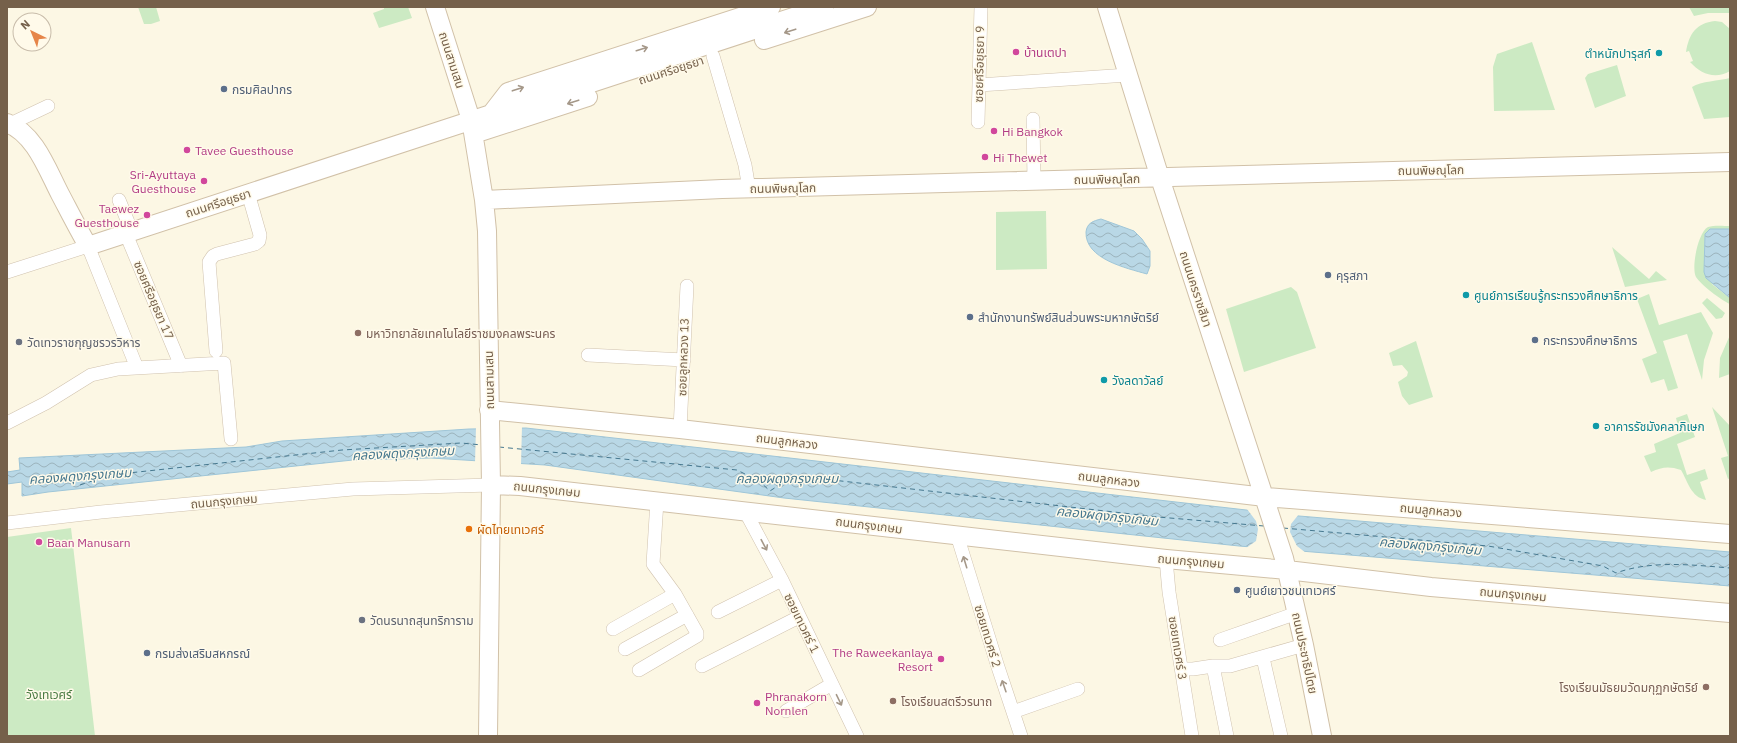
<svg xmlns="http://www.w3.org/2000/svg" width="1737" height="743" font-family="'IBM Plex Sans','Noto Sans Thai',sans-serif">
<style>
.green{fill:#cceac3}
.water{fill:url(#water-waves);stroke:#9fc6d8}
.pier{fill:#fcf7e4}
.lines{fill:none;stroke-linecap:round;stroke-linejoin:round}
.ferry{stroke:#46788f;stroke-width:1;stroke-dasharray:5 4;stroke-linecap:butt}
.street-casing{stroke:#d0c2ae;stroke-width:14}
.secondary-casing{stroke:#d1c1a8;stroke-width:20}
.street{stroke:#fff;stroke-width:13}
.secondary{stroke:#fff;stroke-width:18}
.oneway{stroke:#a59889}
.hotel-dot{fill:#d1479c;stroke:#fffaea;stroke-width:1.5}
.culture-dot{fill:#0f9aa8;stroke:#fffaea;stroke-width:1.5}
.service-dot{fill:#5c6f8a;stroke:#fffaea;stroke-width:1.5}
.education-dot{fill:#8d6e63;stroke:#fffaea;stroke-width:1.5}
.worship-dot{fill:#6b7280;stroke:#fffaea;stroke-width:1.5}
.food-dot{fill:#e8710a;stroke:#fffaea;stroke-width:1.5}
.labels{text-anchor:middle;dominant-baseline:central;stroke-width:3;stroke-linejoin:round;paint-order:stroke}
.hotel-label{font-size:12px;fill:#b23c85;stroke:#fffaea;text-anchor:start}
.culture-label{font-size:12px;fill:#0d838f;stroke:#fffaea;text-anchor:start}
.street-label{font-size:12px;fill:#75604a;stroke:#fffaea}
.service-label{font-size:12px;fill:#4e5e75;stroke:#fffaea;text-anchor:start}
.education-label{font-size:12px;fill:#785e54;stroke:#fffaea;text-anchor:start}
.worship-label{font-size:12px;fill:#5b616d;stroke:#fffaea;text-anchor:start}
.food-label{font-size:12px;fill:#c56008;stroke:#fffaea;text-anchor:start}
.park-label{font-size:12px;fill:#497a42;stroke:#fffaea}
.water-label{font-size:13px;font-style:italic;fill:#46788f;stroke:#fffaea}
</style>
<defs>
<pattern id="water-waves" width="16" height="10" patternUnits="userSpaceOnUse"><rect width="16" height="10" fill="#b9d8e6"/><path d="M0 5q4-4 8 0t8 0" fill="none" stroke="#9bb3bc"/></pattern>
</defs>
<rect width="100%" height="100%" fill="#fcf7e4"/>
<path class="green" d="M 138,7 L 156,7 L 160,21 L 151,24 L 144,24 Z
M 384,7 L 408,7 L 412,18 L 379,28 L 373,13 L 384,9 Z
M 1689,7 L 1730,7 L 1730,13 L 1708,13 L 1694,16 Z
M 1715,21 L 1722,22 L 1730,29 L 1730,71 C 1715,80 1701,74 1690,62 L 1693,61 L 1689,51 L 1686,52 C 1689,34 1696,23 1715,21 Z
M 1532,42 L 1555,110 L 1494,111 L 1493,67 L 1497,54 Z
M 1617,65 L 1626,96 L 1595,108 L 1585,78 L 1588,74 Z
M 1730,78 L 1730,117 L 1704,119 L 1692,87 C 1701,81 1719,81 1730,78 Z
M 1046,211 L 1047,269 L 996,270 L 996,212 Z
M 1730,226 L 1730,229 L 1710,229 L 1705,234 L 1704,272 L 1713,285 L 1730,298 L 1730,304 C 1721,300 1701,285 1696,277 C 1691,268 1698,232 1708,227 C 1714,225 1724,226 1730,226 Z
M 1612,247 L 1649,279 L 1656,271 L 1667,280 L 1625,287 Z
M 1291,287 L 1297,292 L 1316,348 L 1244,372 L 1226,309 Z
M 1649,294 L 1659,325 L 1701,312 L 1713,333 L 1704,360 L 1702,380 L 1687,334 L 1663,341 L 1678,388 L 1668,391 L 1664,379 L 1651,383 L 1642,359 L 1657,353 L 1637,299 Z
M 1707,298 L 1725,313 L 1722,318 L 1716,319 L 1702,303 Z
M 1730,335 L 1730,374 L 1719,378 L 1720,358 Z
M 1416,341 L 1433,397 L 1409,405 L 1402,396 L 1398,382 L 1407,376 L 1408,372 L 1402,365 L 1393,366 L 1389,353 Z
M 1712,407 L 1730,426 L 1730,478 L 1728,479 L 1721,458 L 1728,456 Z
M 1687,414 L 1695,437 L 1677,444 L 1687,475 L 1705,469 L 1708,479 L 1700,482 L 1706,500 C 1691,497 1688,482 1681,470 C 1669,466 1662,467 1651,472 L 1644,456 L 1656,452 L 1654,444 L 1680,433 L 1676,418 Z
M 71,528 L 95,736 L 7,736 L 7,537 Z"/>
<path class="water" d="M 1101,219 L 1134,231 L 1142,239 L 1150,251 L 1150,266 L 1147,274 C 1126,268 1085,259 1086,232 C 1087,223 1093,221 1101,219 Z
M 1710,229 L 1730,229 L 1730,259 L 1728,266 L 1730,270 L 1730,298 L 1706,278 L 1704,272 L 1705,234 Z
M 526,428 L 1299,516 L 1730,552 L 1730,586 L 1239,546 L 784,498 L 545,465 L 431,458 L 353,460 L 48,492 L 22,496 L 22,482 L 7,484 L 7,472 L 20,470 L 19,458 L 246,447 L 282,441 L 469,429 Z"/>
<path class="pier" d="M 522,426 L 521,465 L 475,463 L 476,427 Z
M 1247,509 L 1299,514 L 1291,524 L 1290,532 L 1297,546 L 1306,553 L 1246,548 L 1256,541 L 1258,529 L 1256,521 Z"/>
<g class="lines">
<path class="ferry" d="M 499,447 L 737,470 L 759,481 L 770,491 L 788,479 L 806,477 L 1158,517 L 1264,526
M 80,485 L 110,475 L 342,450 L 461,443 L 482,445
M 1283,528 L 1488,546 L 1603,566 L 1616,573 C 1652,560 1693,565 1730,568"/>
<defs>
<path id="street" d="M 713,56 L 745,165 L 749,189
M 979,85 L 1128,75
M 1033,119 L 1034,181
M 978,122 L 981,7
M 10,124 L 48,106
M 119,200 L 132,232
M 126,234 L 181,366
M 7,272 L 88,246 L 137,368
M 216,351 L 209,262 L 213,256 L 217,254 L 255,244 L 259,241 L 260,235 L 248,193
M 588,355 L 684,360
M 7,423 L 46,403 L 91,375 L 118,369 L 224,363 L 231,439
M 680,429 L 687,286
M 745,511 L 782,580 L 857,736
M 7,523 L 101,512 L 353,489 L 491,485
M 957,535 L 997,664 L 1021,736
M 1166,559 L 1169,592 L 1192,736
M 718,612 L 782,580
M 613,629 L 675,594
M 1220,640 L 1297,613
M 625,649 L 687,615
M 1263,658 L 1281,736
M 702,666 L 799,617
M 1213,666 L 1227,736
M 1182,669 L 1193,669 L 1213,666 L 1230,666 L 1304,645
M 639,670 L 697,636 L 697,633 L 675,594 L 653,564 L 657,501
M 786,711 L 832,684
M 1013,712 L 1078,689"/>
<path id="secondary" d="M 435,7 L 471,120 L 484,200 L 487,231 L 491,485 L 488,736
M 1107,7 L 1160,178 L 1284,558 L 1304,645 L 1322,736
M 764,40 L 867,7
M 491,114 L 508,92 L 771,7
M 7,123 C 35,134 47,169 60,194 C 69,211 78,229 88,246 L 491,114 L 561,93 L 824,7
M 474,134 L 588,97
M 484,200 L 722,189 L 1730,162
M 489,410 L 680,429 L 1265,497 L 1730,534
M 491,485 L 520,486 L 1166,559 L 1287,570 L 1431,587 L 1730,613"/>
</defs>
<use href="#street" class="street-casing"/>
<use href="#secondary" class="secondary-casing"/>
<use href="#street" class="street"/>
<use href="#secondary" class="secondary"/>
</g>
<defs><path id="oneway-shaft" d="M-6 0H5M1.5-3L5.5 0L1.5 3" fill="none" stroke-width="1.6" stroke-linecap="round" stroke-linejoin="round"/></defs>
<g class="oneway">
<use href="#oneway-shaft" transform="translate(790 31) rotate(162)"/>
<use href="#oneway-shaft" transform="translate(642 49) rotate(-17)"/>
<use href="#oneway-shaft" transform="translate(518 89) rotate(-18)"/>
<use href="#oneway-shaft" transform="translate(573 102) rotate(162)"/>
<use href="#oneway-shaft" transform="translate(764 545) rotate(62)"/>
<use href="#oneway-shaft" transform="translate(965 562) rotate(-107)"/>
<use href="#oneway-shaft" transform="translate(1004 686) rotate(-109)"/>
<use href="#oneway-shaft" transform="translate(839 700) rotate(64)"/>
</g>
<g class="hotel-dot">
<circle cx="1016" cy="52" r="4"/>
<circle cx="994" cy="131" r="4"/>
<circle cx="187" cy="150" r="4"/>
<circle cx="985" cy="157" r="4"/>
<circle cx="204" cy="181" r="4"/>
<circle cx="147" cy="215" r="4"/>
<circle cx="39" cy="542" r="4"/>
<circle cx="941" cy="659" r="4"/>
<circle cx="757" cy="703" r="4"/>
</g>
<g class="culture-dot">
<circle cx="1659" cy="53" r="4"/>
<circle cx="1466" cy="295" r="4"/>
<circle cx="1104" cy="380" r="4"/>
<circle cx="1596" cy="426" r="4"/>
</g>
<g class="service-dot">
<circle cx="224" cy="89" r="4"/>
<circle cx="1328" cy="275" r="4"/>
<circle cx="970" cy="317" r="4"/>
<circle cx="1535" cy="340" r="4"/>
<circle cx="1237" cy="590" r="4"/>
<circle cx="147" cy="653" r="4"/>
</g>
<g class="education-dot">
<circle cx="358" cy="333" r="4"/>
<circle cx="1706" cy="687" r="4"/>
<circle cx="893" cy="701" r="4"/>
</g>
<g class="worship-dot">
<circle cx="19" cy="342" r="4"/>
<circle cx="362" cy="620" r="4"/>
</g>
<circle class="food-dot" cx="469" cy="529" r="4"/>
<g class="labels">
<g class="hotel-label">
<text x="1024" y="52">บ้านเตปา</text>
<text x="1002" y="131">Hi Bangkok</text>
<text x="195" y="150">Tavee Guesthouse</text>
<text x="993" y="157">Hi Thewet</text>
<text x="196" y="174" text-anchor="end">Sri-Ayuttaya<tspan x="196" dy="14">Guesthouse</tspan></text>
<text x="139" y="208" text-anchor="end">Taewez<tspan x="139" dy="14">Guesthouse</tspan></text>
<text x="47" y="542">Baan Manusarn</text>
<text x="933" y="652" text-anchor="end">The Raweekanlaya<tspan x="933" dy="14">Resort</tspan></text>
<text x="765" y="696">Phranakorn<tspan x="765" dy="14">Nornlen</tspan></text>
</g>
<g class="culture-label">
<text x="1651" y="53" text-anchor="end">ตำหนักปารุสก์</text>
<text x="1474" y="295">ศูนย์การเรียนรู้กระทรวงศึกษาธิการ</text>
<text x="1112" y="380">วังลดาวัลย์</text>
<text x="1604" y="426">อาคารรัชมังคลาภิเษก</text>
</g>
<g class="street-label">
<text transform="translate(452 60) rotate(72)">ถนนสามเสน</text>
<text transform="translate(979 64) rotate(-89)">ซอยศรีอยุธยา 9</text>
<text transform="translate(671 70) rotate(-18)">ถนนศรีอยุธยา</text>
<text transform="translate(1431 170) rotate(-1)">ถนนพิษณุโลก</text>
<text transform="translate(1107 179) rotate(-1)">ถนนพิษณุโลก</text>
<text transform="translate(783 188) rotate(-1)">ถนนพิษณุโลก</text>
<text transform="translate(218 203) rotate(-18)">ถนนศรีอยุธยา</text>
<text transform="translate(1196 289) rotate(72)">ถนนนครราชสีมา</text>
<text transform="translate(154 300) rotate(67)">ซอยศรีอยุธยา 17</text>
<text transform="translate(683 357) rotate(-88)">ซอยลูกหลวง 13</text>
<text transform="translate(489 380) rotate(-91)">ถนนสามเสน</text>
<text transform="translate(787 441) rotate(7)">ถนนลูกหลวง</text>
<text transform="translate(1109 479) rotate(7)">ถนนลูกหลวง</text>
<text transform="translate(547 489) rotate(6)">ถนนกรุงเกษม</text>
<text transform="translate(224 501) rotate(-5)">ถนนกรุงเกษม</text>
<text transform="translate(1431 510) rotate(5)">ถนนลูกหลวง</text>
<text transform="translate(869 525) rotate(7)">ถนนกรุงเกษม</text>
<text transform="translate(1191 561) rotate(5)">ถนนกรุงเกษม</text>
<text transform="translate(1513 594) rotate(5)">ถนนกรุงเกษม</text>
<text transform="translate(802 623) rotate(64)">ซอยเทเวศร์ 1</text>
<text transform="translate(988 636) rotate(73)">ซอยเทเวศร์ 2</text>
<text transform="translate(1178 648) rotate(81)">ซอยเทเวศร์ 3</text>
<text transform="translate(1305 653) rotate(78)">ถนนประชาธิปไตย</text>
</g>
<g class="service-label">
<text x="232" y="89">กรมศิลปากร</text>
<text x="1336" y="275">คุรุสภา</text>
<text x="978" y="317">สำนักงานทรัพย์สินส่วนพระมหากษัตริย์</text>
<text x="1543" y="340">กระทรวงศึกษาธิการ</text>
<text x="1245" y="590">ศูนย์เยาวชนเทเวศร์</text>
<text x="155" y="653">กรมส่งเสริมสหกรณ์</text>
</g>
<g class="education-label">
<text x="366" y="333">มหาวิทยาลัยเทคโนโลยีราชมงคลพระนคร</text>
<text x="1698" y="687" text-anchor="end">โรงเรียนมัธยมวัดมกุฏกษัตริย์</text>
<text x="901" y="701">โรงเรียนสตรีวรนาถ</text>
</g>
<g class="worship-label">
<text x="27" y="342">วัดเทวราชกุญชรวรวิหาร</text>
<text x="370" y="620">วัดนรนาถสุนทริการาม</text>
</g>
<g class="food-label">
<text x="477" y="529">ผัดไทยเทเวศร์</text>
</g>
<g class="park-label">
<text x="49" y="694">วังเทเวศร์</text>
</g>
<g class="water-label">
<text transform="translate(403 453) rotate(-3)">คลองผดุงกรุงเกษม</text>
<text transform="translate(80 476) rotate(-4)">คลองผดุงกรุงเกษม</text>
<text x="787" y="478">คลองผดุงกรุงเกษม</text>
<text transform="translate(1107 516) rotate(6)">คลองผดุงกรุงเกษม</text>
<text transform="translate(1430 546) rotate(5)">คลองผดุงกรุงเกษม</text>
</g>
</g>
<rect width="1737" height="743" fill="none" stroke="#75604a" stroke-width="16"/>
<g transform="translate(32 32) rotate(317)"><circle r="19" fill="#fffaea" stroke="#c8bcaa"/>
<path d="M0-3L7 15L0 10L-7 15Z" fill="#e68549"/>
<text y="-6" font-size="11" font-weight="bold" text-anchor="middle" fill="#75604a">N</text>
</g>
</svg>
